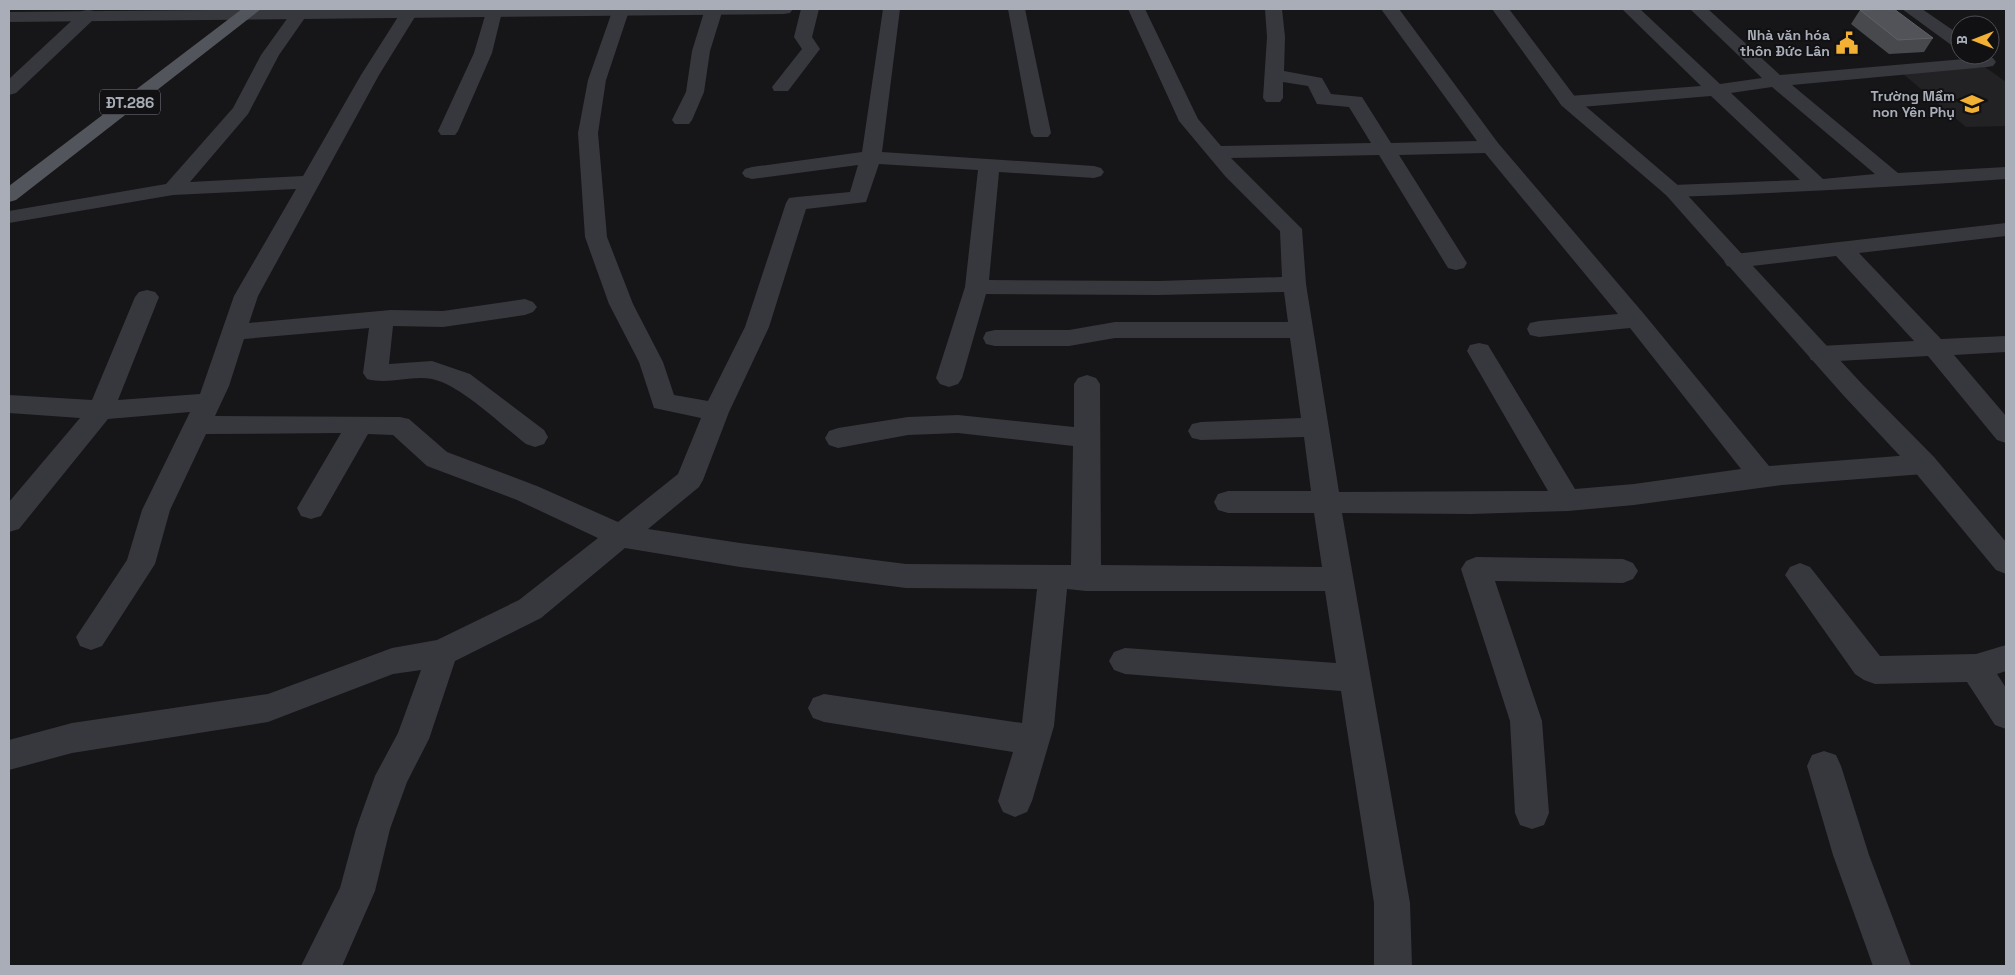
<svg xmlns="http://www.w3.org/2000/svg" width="2015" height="975" font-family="'Space Grotesk',sans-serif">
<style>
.built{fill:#222225}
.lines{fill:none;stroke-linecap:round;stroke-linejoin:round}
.minor{fill:#37383d;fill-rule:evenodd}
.tertiary{fill:#37383d;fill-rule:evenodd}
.primary{fill:#53555c;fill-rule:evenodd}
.wall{fill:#47494d}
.building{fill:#525359;stroke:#5f6168}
.labels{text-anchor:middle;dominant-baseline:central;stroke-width:4;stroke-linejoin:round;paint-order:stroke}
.far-poi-label{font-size:14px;font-weight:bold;fill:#a8adb8;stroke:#111113;text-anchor:end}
.shield{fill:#111113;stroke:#7b7e86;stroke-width:1}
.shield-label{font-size:15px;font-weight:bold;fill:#a8adb8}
</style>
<rect width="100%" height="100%" fill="#161618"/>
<path class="built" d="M 1985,67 L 2006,82 L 2006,126 L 1966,127 L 1902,73 Z"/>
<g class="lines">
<path class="minor" d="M 294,9 L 306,9 L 309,12 L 279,55 L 248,114 L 190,182 L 303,176 L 361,75 L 403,9 L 415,9 L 418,12 L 379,75 L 258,296 L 249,323 L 391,310 L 443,311 L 525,299 L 533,302 L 537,307 L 533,312 L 525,315 L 443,327 L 393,326 L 389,364 L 432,361 L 470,374 L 544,430 L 548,437 L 544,444 L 535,447 L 526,444 C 501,425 461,385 432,379 C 411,375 388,385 367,379 L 363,373 L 369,328 L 244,339 L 229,386 L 215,416 L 400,417 L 409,419 L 447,452 L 537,486 L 618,522 L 678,474 L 701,418 L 654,408 L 639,362 L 609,304 L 585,237 L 578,133 L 588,80 L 613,9 L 627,9 L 629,11 L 606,80 L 598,133 L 607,237 L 633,304 L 663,362 L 674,395 L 708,401 L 745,327 L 786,203 L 789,198 L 797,197 L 850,192 L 858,165 L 752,179 L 745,177 L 742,173 L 745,169 L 752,167 L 862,152 L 883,9 L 900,9 L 882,152 L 1094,166 L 1101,168 L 1104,172 L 1101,176 L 1094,178 L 999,172 L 989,280 L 1159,281 L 1282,277 L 1280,231 L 1225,176 L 1179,121 L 1128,9 L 1145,9 L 1198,119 L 1221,146 L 1371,143 L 1349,107 L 1317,104 L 1308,86 L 1283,82 L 1283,98 L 1280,102 L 1266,102 L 1263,98 L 1267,37 L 1265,9 L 1282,9 L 1285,37 L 1284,71 L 1322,78 L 1331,94 L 1362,97 L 1391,143 L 1477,141 L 1381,9 L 1399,9 L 1498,143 L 1644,314 L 1769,466 L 1924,454 L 1934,457 L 1937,464 L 1934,471 L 1924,474 L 1782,485 L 1634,505 L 1568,511 L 1471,514 L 1342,513 L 1410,903 L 1412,966 L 1374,966 L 1374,903 L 1341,691 L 1125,674 L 1114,670 L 1109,661 L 1114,652 L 1125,648 L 1336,663 L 1325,591 L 1086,591 L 1067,589 L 1054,726 L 1032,801 L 1027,812 L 1015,817 L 1003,812 L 998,801 L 1013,752 L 824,722 L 813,718 L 808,708 L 813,698 L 824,694 L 1022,723 L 1037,589 L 906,588 L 740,567 L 625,548 L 541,618 L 455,661 L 429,739 L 407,782 L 390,829 L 375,891 L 343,964 L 342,966 L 301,966 L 340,888 L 356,829 L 375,776 L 398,733 L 421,670 L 393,674 L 268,722 L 72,753 L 9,770 L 9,740 L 72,723 L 268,694 L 392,648 L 437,640 L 519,600 L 598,538 L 517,500 L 427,466 L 393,435 L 368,434 L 321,516 L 311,519 L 301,516 L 297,508 L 341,433 L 206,434 L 170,510 L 155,564 L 102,646 L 91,650 L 80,646 L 76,637 L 127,560 L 142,510 L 190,412 L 108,419 L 19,529 L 9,532 L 9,502 L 80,418 L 9,413 L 9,395 L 92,400 L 135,297 L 139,292 L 147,290 L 155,292 L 159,297 L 118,400 L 200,394 L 234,296 L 296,189 L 173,195 L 9,223 L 9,211 L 166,184 L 233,108 L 261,55 ZM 1485,153 L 1618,314 L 1539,321 L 1530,323 L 1527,329 L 1530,335 L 1539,337 L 1630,328 L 1741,469 L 1634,484 L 1575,489 L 1488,345 L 1479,343 L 1470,345 L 1467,351 L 1548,491 L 1339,492 L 1306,284 L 1302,229 L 1231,158 L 1379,155 L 1448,268 L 1456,270 L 1464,268 L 1467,263 L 1399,155 ZM 879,164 L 978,170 L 965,287 L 936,378 L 940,384 L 949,387 L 958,384 L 962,378 L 986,294 L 1159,295 L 1284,292 L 1288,322 L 1115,322 L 1069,330 L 995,330 L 986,332 L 983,338 L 986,344 L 995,346 L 1069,346 L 1115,338 L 1290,338 L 1301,418 L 1201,422 L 1192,424 L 1188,431 L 1192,438 L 1201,440 L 1304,437 L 1311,491 L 1228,491 L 1218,494 L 1214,502 L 1218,510 L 1228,513 L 1314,513 L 1322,567 L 1101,565 L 1100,384 L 1096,378 L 1087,375 L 1078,378 L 1074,384 L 1074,427 L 958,415 L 908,417 L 838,428 L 829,431 L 825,438 L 829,445 L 838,448 L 908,435 L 958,433 L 1073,446 L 1071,565 L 906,564 L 740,543 L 648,529 L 699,487 L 703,480 L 729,412 L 769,327 L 806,209 L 866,202 Z
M 487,9 L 499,9 L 502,12 L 492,53 L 458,131 L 455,135 L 441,135 L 438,131 L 474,53 Z
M 705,9 L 723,9 L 710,51 L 704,92 L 692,120 L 689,124 L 675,124 L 672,120 L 686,92 L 692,51 Z
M 801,9 L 819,9 L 812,37 L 820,49 L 788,91 L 774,91 L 772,87 L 802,49 L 794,37 Z
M 1008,9 L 1025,9 L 1051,133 L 1048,137 L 1034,137 L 1031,133 Z
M 1622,9 L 1640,9 L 1720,84 L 1762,78 L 1690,9 L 1708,9 L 1780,75 L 1987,57 L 1993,58 L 1996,62 L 1993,66 L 1987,67 L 1792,85 L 1898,173 L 2006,167 L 2006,179 C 1895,187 1784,193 1673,197 L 1666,195 L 1662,191 L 1666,187 L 1673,185 L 1800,180 L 1711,96 L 1569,108 L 1562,106 L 1559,102 L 1562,98 L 1569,96 L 1701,86 ZM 1772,87 L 1875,174 L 1823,179 L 1731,93 Z
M 1902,9 L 1922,9 L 1960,35 L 1960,48 L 1954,47 Z
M 88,10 L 94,11 L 97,15 L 94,19 L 16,93 L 9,95 L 9,79 L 82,11 Z
M 2006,223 L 2006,236 L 1859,253 L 1941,339 L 2006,336 L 2006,352 L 1954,355 L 2006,416 L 2006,443 L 1997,440 L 1928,356 L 1820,362 L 1811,360 L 1808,354 L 1811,348 L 1820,346 L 1914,341 L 1836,256 L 1735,268 L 1727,266 L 1724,261 L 1727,256 L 1735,254 Z
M 1476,557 L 1623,559 L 1633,563 L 1638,571 L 1633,579 L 1623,583 L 1495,581 L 1542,721 L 1549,813 L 1544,825 L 1532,829 L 1520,825 L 1515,813 L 1510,721 L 1461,569 L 1466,561 Z
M 1800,563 L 1810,567 L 1880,656 L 1976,654 L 2006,645 L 2006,671 L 1997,674 L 2006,688 L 2006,729 L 1995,725 L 1967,682 L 1875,684 L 1864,680 L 1855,674 L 1785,575 L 1790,567 Z
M 1824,751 L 1836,755 L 1841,766 L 1869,855 L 1911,966 L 1873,966 L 1833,855 L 1807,766 L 1812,755 Z"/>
<path class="tertiary" d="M 309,9 L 793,9 L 790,13 L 784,14 L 9,22 L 9,12 Z
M 1492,9 L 1509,9 L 1576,98 L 1680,187 L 1862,384 L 1934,457 L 2006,542 L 2006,574 L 1996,570 L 1914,471 L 1844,396 L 1666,195 L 1562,106 Z"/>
<path class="primary" d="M 242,9 L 261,9 L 16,200 L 9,202 L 9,186 Z"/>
</g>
<path class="wall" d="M 1860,10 L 1933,38 L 1924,52 L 1889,54 L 1851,24 Z"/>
<path class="building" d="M 1894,9 L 1933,38 L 1898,40 L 1860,10 Z"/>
<defs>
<symbol id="civic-bare" viewBox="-9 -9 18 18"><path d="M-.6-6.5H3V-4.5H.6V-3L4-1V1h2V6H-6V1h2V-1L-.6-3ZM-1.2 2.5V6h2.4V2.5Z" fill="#f2b134" stroke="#111113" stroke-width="2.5" paint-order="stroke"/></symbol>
<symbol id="school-bare" viewBox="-9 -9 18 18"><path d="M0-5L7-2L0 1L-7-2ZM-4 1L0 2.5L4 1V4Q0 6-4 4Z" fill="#f2b134" stroke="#111113" stroke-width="2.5" paint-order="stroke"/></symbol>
</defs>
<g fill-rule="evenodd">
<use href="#civic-bare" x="1831" y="27" width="32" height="32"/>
<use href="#school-bare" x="1956" y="88" width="32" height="32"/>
</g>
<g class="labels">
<g class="far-poi-label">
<text x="1830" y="35">Nhà văn hóa<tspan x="1830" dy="16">thôn Đức Lân</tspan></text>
<text x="1955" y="96">Trường Mầm<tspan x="1955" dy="16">non Yên Phụ</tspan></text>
</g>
<rect class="shield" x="100" y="89.5" width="60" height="25" rx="4"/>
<g class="shield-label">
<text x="130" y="102">ĐT.286</text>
</g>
</g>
<rect width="2015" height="975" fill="none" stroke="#a8adb8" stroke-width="20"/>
<g transform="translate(1975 40) rotate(270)"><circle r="24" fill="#111113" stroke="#4d4f55"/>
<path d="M0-4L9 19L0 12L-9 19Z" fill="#f2b134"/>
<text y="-8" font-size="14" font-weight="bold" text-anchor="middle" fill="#a8adb8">B</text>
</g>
</svg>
